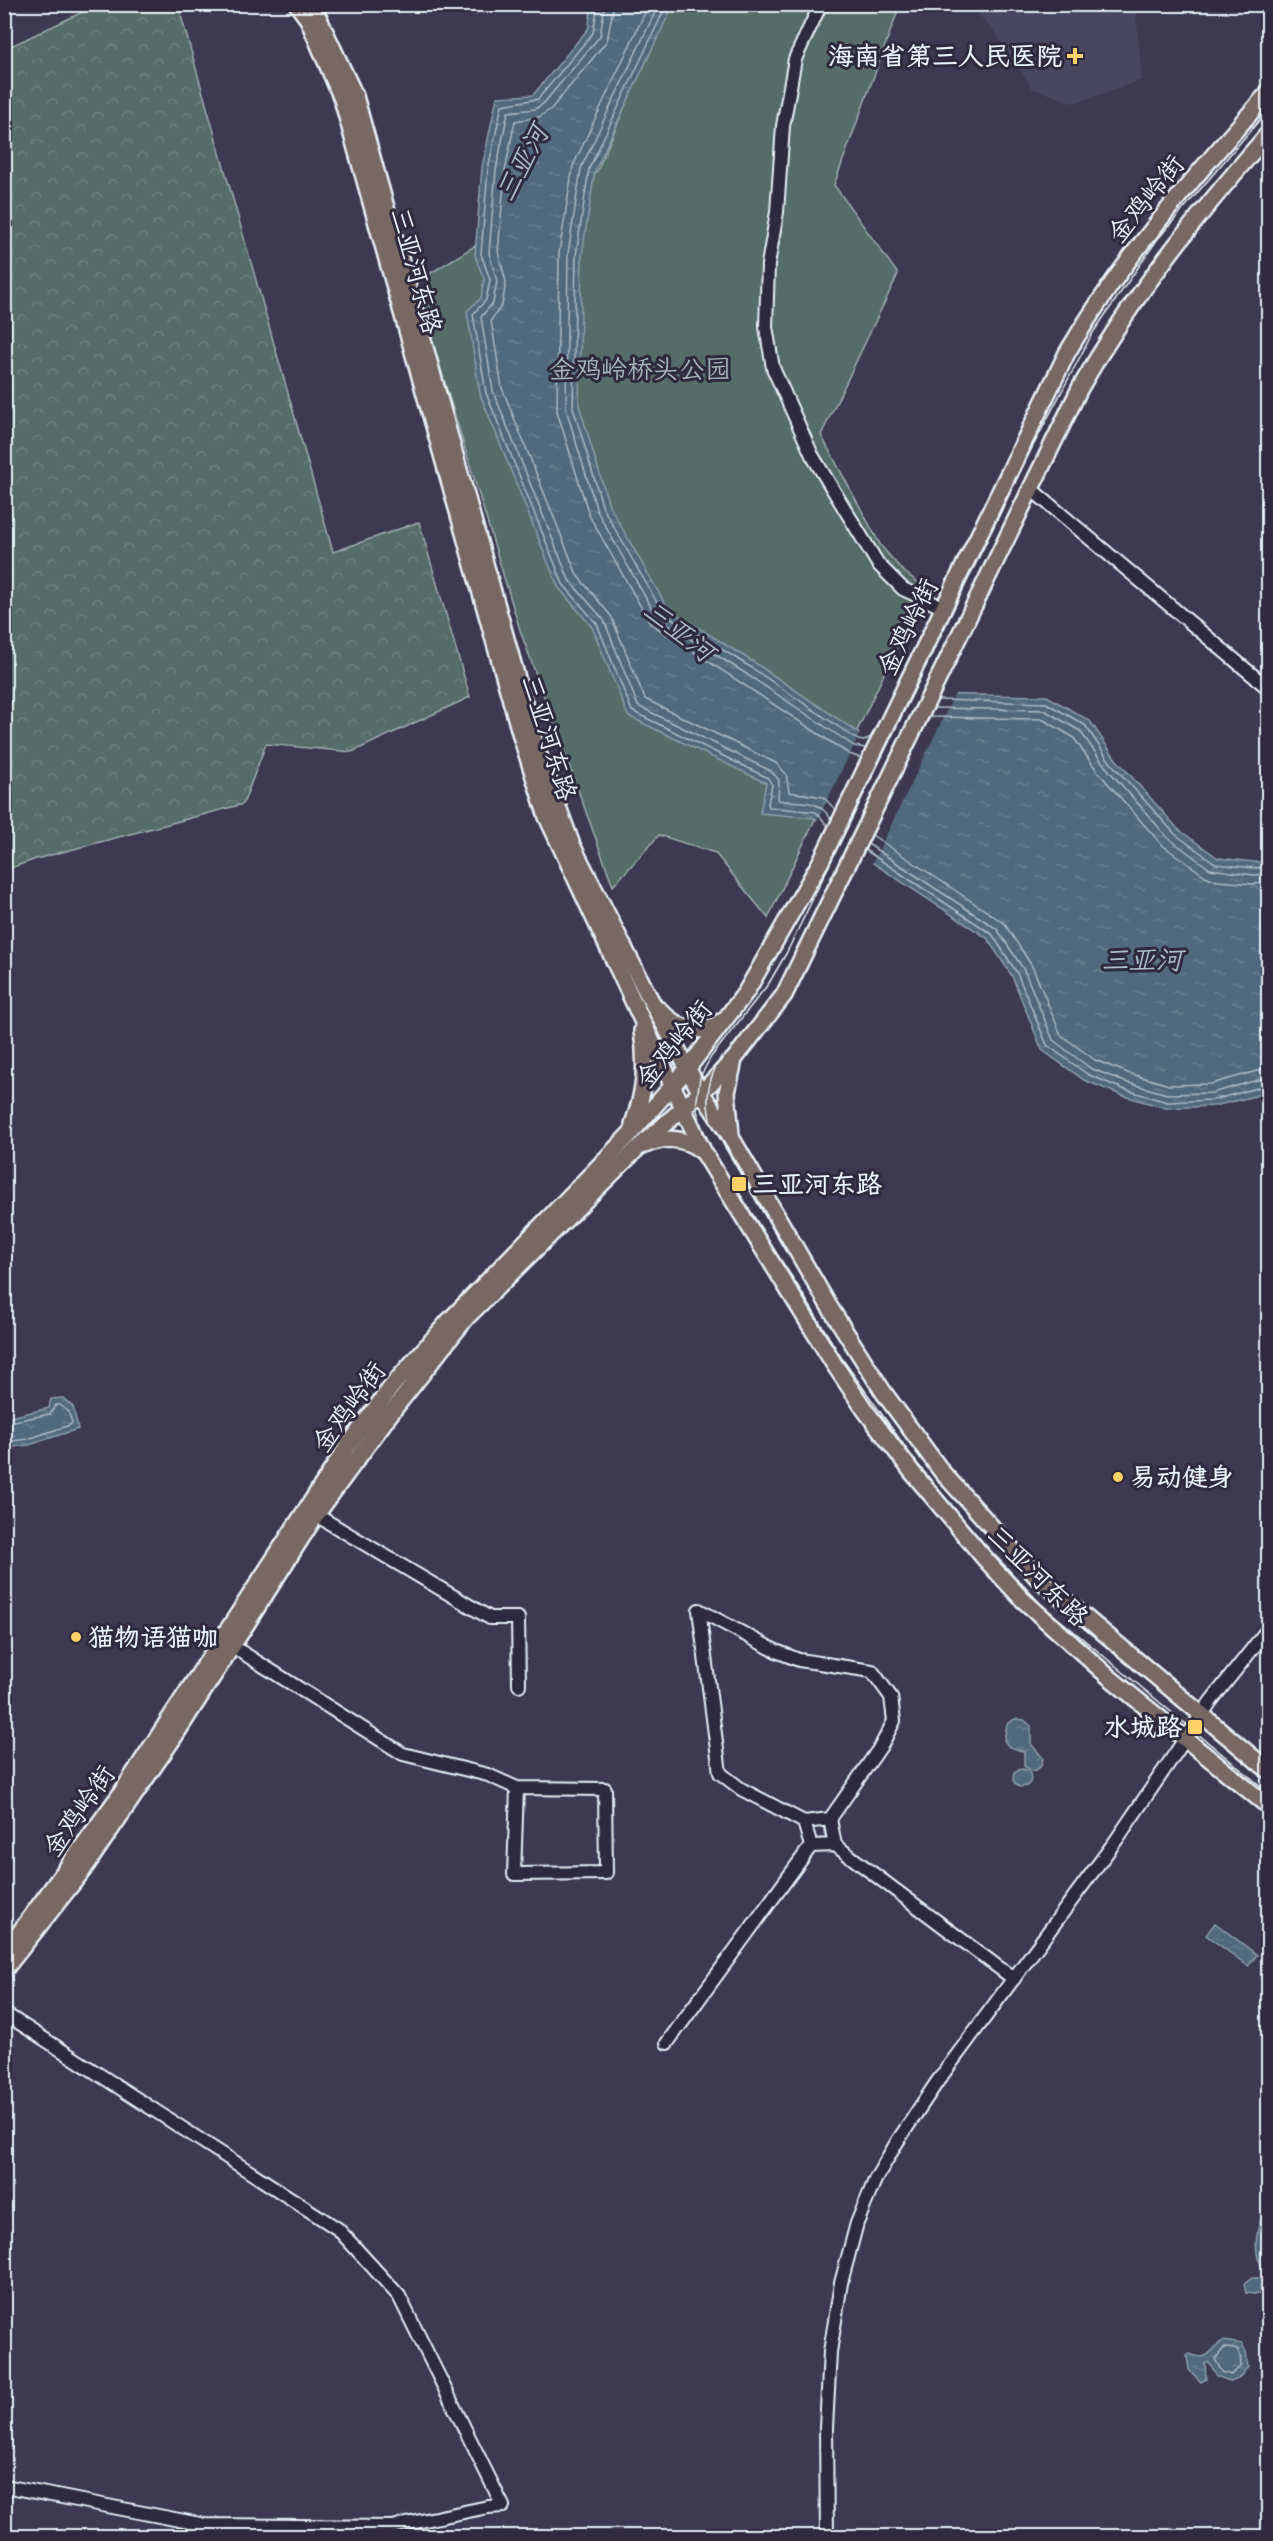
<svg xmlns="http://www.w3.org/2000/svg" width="1273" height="2541" font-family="Caveat,'LXGW WenKai TC',sans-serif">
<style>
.built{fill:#4a4760}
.forest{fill:url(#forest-crowns);stroke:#9faeb0;stroke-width:1.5}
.green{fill:#566c67;stroke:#9faeb0;stroke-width:1.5}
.water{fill:url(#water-ripples);stroke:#8d9fad;stroke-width:1.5}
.pier{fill:#3d3950}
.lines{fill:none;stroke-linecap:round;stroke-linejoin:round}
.shore{stroke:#acbbc6;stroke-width:1.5}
.minor-casing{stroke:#e8f1f8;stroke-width:16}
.major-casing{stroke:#e8f1f8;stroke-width:20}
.minor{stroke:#2f2a3d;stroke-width:12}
.major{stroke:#776864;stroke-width:15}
.tram{stroke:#e8f1f8;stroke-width:1.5}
.poi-dot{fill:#ffd166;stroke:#2f2a3d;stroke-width:2}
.labels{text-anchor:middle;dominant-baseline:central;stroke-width:6;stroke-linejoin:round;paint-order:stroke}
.poi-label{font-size:26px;font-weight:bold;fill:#e8f1f8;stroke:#2f2a3d;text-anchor:start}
.street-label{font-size:26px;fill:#e8f1f8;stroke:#2f2a3d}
.park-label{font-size:26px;fill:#a6b5b7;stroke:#2f2a3d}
.water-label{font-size:27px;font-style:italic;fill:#acbbc6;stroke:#2f2a3d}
</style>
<defs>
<pattern id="forest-crowns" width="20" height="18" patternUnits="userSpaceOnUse" patternTransform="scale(1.5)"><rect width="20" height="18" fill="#566c67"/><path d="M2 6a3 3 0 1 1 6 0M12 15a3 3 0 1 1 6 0" fill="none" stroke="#6e817e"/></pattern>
<pattern id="water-ripples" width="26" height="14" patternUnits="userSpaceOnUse" patternTransform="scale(1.5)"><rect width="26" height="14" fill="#51697b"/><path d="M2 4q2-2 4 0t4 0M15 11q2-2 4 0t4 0" fill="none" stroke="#6a7f8e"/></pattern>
</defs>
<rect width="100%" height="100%" fill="#3d3950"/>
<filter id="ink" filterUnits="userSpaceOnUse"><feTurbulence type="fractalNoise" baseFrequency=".0167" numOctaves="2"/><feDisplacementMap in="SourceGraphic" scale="12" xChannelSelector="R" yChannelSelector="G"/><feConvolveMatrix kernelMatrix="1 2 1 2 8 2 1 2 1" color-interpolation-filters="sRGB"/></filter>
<g filter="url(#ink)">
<path class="built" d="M 970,5 L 1135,5 L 1142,80 L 1074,103 L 1032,88 L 994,31 Z"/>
<path class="forest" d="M 97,5 L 178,5 L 333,552 L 419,522 L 470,697 L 352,752 L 266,744 L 243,804 L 36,859 L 5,870 L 5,49 Z"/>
<path class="green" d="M 669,5 L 900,5 L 834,185 L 898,274 L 821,435 L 881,546 L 902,570 L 925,588 L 768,918 L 715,853 L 659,835 L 613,886 L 521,633 L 421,304 L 429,274 L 597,171 Z"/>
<path class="water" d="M 592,5 L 673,5 L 595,170 L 582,255 L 579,405 L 609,505 L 668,609 L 755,663 L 862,735 L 917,694 L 1047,696 L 1090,721 L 1115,758 L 1178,829 L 1218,858 L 1254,862 L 1268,861 L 1268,1090 L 1255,1096 L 1214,1106 L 1166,1108 L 1121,1095 L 1084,1080 L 1042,1050 L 1012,976 L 987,938 L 820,828 L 815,818 L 760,813 L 766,783 L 628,716 L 592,627 L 558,587 L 480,394 L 467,311 L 481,298 L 484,279 L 475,256 L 482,167 L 497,97 L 533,95 L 588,29 Z
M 63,1398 L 73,1407 L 78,1429 L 29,1445 L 5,1448 L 5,1418 L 49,1408 L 51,1399 Z
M 1015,1719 L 1024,1720 L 1031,1726 L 1031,1744 L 1043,1758 C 1042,1766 1040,1769 1032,1771 L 1024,1766 L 1024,1752 L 1008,1746 L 1004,1740 L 1007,1724 Z
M1013 1778a9 9 0 1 1 18 0a9 9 0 1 1-18 0Z
M 1215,1923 L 1257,1955 L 1248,1966 L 1206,1935 Z
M 1268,2206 L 1263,2247 L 1263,2262 L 1268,2269 L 1268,2274 C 1250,2257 1255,2225 1268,2206 Z
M 1252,2278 L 1259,2278 L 1268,2287 L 1265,2295 L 1246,2293 L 1244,2284 Z
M 1223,2341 L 1242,2344 L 1246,2352 L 1248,2367 L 1238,2379 L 1231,2382 L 1217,2376 L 1209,2362 L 1205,2363 L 1206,2379 L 1201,2382 L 1189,2370 L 1187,2356 L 1190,2354 C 1209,2363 1210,2349 1223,2341 Z"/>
<path class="pier" d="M 916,691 L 956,692 L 871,866 L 818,831 L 815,825 L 861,731 Z"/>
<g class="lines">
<path class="shore" d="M 598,4 L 593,33 L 538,99 L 502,105 L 488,169 L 481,254 L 490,280 L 486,300 L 473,314 L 486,393 L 563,584 L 597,624 L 632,711 L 768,778 L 772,785 L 768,804 L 769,807 L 816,812 L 828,826
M 605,4 L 600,36 L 543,104 L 535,109 L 508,112 L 496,170 L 489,253 L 497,281 L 493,303 L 481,317 L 493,391 L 569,580 L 604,620 L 638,706 L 771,771 L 779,780 L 778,800 C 801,804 817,797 831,819
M 614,4 L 607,41 L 551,109 L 539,117 L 515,121 L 505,171 L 498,252 L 506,282 L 502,305 L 491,320 L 502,388 L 577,575 L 611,616 L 645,699 L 776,763 L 786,774 L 789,792 L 823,797 L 836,810
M 649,4 L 573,166 L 559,253 L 557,411 L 589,515 L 650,623 L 849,754 L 861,758
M 659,4 L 581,168 L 568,254 L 566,409 L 597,511 L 657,618 L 748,675 L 854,746 L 866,748
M 667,4 L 589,169 L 576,255 L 573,407 L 603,508 L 663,613 L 752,668 L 858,740 L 864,741 L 872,736
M 938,700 L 1046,703 L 1085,725 L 1110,762 L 1175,834 L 1216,864 L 1254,868 L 1268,867
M 934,708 L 1044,710 L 1080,731 L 1105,766 L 1168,838 L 1210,869 L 1253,875 L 1268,874
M 930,717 L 1042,719 L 1073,737 L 1098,772 L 1162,845 L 1205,876 L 1217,881 L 1253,884 L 1268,883
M 872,835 L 1004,923 L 1032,966 L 1061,1035 L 1095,1060 L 1128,1073 L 1169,1085 L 1211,1084 L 1268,1068
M 868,844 L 997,929 L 1024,970 L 1053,1040 L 1090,1068 L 1125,1082 L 1167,1094 L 1212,1093 L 1268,1077
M 865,850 L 992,934 L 1017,973 L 1047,1045 L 1087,1074 L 1123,1089 L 1167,1102 L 1213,1100 L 1268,1085
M 4,1423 L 50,1414 L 56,1405 L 60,1405 L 68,1411 L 72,1422 L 70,1425 L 28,1439 L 4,1442
M 1224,2348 L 1237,2349 L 1240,2354 L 1241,2366 L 1231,2375 L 1222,2372 L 1215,2359 Z"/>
<defs>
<path id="minor" d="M 823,4 L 818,10 L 795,59 L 783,126 L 777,212 L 768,265 L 766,327 L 773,368 L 812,455 L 878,564 L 903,589 L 944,608
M 1031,489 L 1268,688
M 316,1515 L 490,1618 L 518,1618 L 519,1685
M 699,1610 L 776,1651 L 799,1660 L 872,1671 L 891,1697 L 894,1721 L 881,1746 L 830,1819 L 835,1845
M 699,1610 L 720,1773 L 741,1789 L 804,1822
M 232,1646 L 403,1754 L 488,1775 L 517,1788 L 605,1789 L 606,1873 L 514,1874 L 517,1788
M 811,1846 L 804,1822 L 830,1819
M 4,2013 L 338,2229 L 399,2296 L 503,2506 L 488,2507 L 392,2527 L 205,2525 L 10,2487
M 667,2043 L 811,1846 L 835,1845 L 1014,1979
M 827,2536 L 826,2428 L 830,2352 L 841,2283 L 857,2223 L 875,2180 L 897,2142 L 937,2082 L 1117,1839 L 1211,1701 L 1268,1629"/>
<path id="major" d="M 297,4 L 308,19 L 342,99 L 521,736 L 547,817 L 704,1153 L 834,1364 L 865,1410 L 912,1472 L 985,1559 L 1022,1599 L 1109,1677 L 1268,1806
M 312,4 L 355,96 L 537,750 L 572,845 L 647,993 L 697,1086 L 731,1137 L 829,1306 L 884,1393 L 942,1472 L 1037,1577 L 1268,1770
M 660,1010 C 675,1027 700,1038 720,1022
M 633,1124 C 645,1092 647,1065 642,1031
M 731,1134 L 727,1093 L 734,1060
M 645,1145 C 666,1136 685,1137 703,1152
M 4,1954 L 120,1795 L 347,1447 L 392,1386 L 449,1321 L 630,1134 L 688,1068 L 746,992 L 821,861 L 1067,353 C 1123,257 1195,176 1268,93
M 4,1970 L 83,1870 L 174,1737 L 316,1515 L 390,1414 L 466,1318 L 639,1147 L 709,1085 L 735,1058 L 784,995 L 1080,388 C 1134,293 1197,216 1268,134"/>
</defs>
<use href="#minor" class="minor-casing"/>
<use href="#major" class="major-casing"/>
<use href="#minor" class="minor"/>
<use href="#major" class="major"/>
<path class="tram" d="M 1268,110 L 1157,240 L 1092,334 L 1032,448 L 787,952 L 769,983 L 711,1057 L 700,1077 L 696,1107 L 704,1135 L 752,1216 L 796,1283 L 841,1357 L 916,1462 L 974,1533 L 1042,1605 L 1268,1792
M 721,1057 C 708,1078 704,1101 712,1125 L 786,1252"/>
</g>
</g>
<g class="poi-dot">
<path d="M1072 47h6v6h6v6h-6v6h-6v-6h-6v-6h6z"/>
<rect x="731" y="1176" width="16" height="16" rx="3"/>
<circle cx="1118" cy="1477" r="6"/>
<circle cx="76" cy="1637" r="6"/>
<rect x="1187" y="1719" width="16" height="16" rx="3"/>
</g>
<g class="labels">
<g class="poi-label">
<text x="1062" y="56" text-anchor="end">海南省第三人民医院</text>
<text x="752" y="1184">三亚河东路</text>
<text x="1130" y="1477">易动健身</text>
<text x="88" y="1637">猫物语猫咖</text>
<text x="1182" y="1727" text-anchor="end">水城路</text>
</g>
<g class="street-label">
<text transform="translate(1146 199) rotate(-51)">金鸡岭街</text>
<text transform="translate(416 271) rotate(75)">三亚河东路</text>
<text transform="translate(908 627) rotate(-64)">金鸡岭街</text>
<text transform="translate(549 738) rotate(73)">三亚河东路</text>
<text transform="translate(674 1044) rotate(-51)">金鸡岭街</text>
<text transform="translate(349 1407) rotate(-54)">金鸡岭街</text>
<text transform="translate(1038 1576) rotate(45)">三亚河东路</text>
<text transform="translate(79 1811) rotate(-55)">金鸡岭街</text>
</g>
<g class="park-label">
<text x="640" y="369">金鸡岭桥头公园</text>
</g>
<g class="water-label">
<text transform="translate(522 163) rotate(-62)">三亚河</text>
<text transform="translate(679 631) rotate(38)">三亚河</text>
<text x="1142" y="960">三亚河</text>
</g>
</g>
<rect width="1273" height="2541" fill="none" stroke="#2f2a3d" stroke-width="24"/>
<rect x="12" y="12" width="1249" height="2517" fill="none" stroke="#e8f1f8" stroke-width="2" filter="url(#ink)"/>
</svg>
